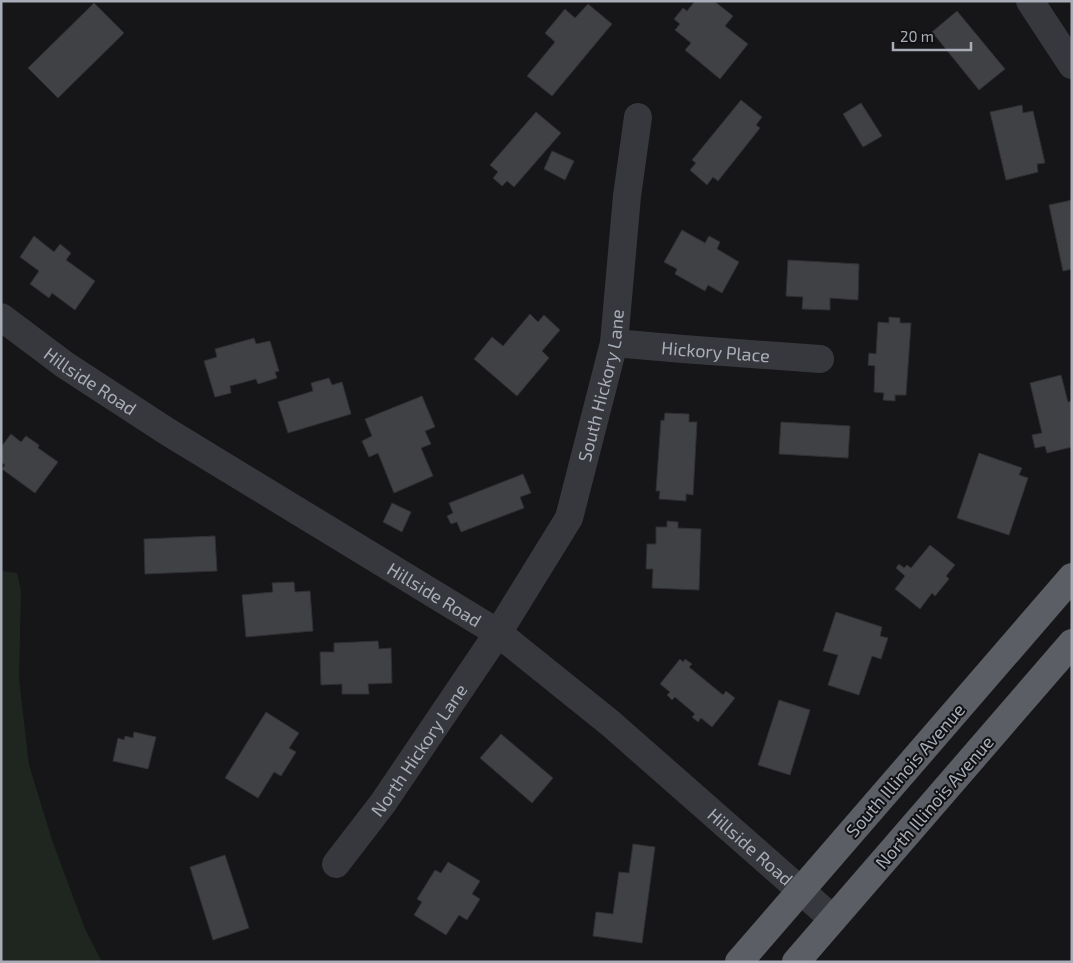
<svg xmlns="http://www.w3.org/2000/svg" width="1073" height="963" font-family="'Exo 2',sans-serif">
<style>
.green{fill:#1e261f}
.building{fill:#404145;stroke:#303034}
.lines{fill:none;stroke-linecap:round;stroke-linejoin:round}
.minor{stroke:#37383d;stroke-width:28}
.tertiary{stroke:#37383d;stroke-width:28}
.trunk{stroke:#5b5e65;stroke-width:28}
.labels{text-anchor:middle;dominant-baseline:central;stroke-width:4;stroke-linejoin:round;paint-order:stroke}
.street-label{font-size:18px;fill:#a8adb8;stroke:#111113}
</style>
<rect width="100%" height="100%" fill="#161618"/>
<path class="green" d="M 1,571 L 17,573 L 21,591 L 19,678 L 29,765 L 52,840 L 85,929 L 102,962 L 1,962 Z"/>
<path class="building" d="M 695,1 L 714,1 L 733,16 L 725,26 L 748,44 L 720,79 L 685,50 L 691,43 L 675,30 L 680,24 L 674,19 L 683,8 L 687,11 Z
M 94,3 L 124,33 L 58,98 L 28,68 Z
M 588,4 L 612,24 L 552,96 L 527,76 L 555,42 L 545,33 L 565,9 L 575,18 Z
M 957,11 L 1005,69 L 979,90 L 932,32 Z
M 741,100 L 762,117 L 756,125 L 760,128 L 718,181 L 713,177 L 707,185 L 690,170 L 696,163 L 692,160 Z
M 861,103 L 882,136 L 863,147 L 843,114 Z
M 1022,105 L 1023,113 L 1033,111 L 1045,163 L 1037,164 L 1038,172 L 1006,180 L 990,112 Z
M 536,112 L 561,133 L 514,187 L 507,181 L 502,186 L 493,178 L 498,172 L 490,165 Z
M 552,151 L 574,161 L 565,180 L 544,169 Z
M 1072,200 L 1072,269 L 1063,271 L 1049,205 Z
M 682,230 L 705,243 L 709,236 L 720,242 L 717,249 L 739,262 L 722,293 L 708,285 L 705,291 L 675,274 L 677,269 L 664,262 Z
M 34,236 L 54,252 L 60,244 L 71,253 L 66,260 L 95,281 L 75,310 L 52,293 L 49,298 L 30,284 L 39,271 L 20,257 Z
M 788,260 L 859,264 L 858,300 L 830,298 L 830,310 L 802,309 L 803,297 L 786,296 Z
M 530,314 L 538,322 L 544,315 L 560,330 L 542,351 L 549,358 L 517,396 L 474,359 L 492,337 L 503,346 Z
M 889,317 L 900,318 L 900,323 L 911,323 L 906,395 L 895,395 L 895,401 L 883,400 L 884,393 L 874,392 L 875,366 L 868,365 L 869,353 L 876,354 L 878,322 L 889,323 Z
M 254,338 L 256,344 L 270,341 L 279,371 L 275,372 L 277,378 L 258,384 L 256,379 L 230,386 L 231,393 L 215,397 L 204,361 L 217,357 L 215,349 Z
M 1061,375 L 1068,402 L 1072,401 L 1072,447 L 1047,453 L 1045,446 L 1035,448 L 1032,435 L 1042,433 L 1030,383 Z
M 329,378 L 332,385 L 342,382 L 351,414 L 288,433 L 278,402 L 313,391 L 311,383 Z
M 422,396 L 435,427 L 425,431 L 431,444 L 421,448 L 433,476 L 394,493 L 378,453 L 369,457 L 362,441 L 372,436 L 365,419 Z
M 665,413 L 689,414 L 689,422 L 697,422 L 693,495 L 686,494 L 686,501 L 659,499 L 660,491 L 656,491 L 661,420 L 664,421 Z
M 781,422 L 850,426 L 848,458 L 779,454 Z
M 11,434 L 21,442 L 26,436 L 39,445 L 38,448 L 58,462 L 35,493 L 2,469 L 5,465 L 1,462 L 1,447 Z
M 979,453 L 1022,468 L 1019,475 L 1028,478 L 1009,535 L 957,518 Z
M 523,474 L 531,493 L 520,497 L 524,508 L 461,532 L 457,522 L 451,524 L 447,516 L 453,513 L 449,503 Z
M 392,503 L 411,512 L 402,532 L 383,522 Z
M 667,521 L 678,522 L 678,528 L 701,529 L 699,590 L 652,588 L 653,569 L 646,569 L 647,544 L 656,544 L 656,527 L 667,527 Z
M 215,536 L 217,571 L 145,574 L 144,539 Z
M 930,545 L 955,565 L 946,576 L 949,579 L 935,596 L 932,593 L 920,609 L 895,589 L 905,576 L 896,568 L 899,564 L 904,568 L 907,565 L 911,568 Z
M 294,582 L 295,592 L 310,591 L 313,631 L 246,637 L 242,595 L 273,592 L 272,583 Z
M 836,612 L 882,627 L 880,636 L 888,638 L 881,659 L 872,656 L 859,695 L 828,685 L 838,655 L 823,651 Z
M 378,641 L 379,649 L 391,648 L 392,683 L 368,684 L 369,694 L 342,694 L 342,684 L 321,685 L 320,652 L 334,652 L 334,643 Z
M 680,659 L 683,662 L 685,659 L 692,664 L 689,667 L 723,695 L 726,691 L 735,698 L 712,727 L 701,718 L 698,722 L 692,717 L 695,714 L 675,697 L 672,700 L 667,695 L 670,692 L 660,684 Z
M 779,700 L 810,710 L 790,775 L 758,765 Z
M 266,712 L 299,733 L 289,748 L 296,752 L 281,776 L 274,772 L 258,798 L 225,778 Z
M 134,732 L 156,737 L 148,769 L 113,761 L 118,738 L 124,740 L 125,736 L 133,738 Z
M 501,734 L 553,778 L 532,803 L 480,758 Z
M 633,844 L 655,847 L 642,943 L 593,936 L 596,912 L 613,914 L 619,872 L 629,873 Z
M 225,855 L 249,928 L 213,940 L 190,867 Z
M 448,862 L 480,881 L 472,894 L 480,899 L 467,920 L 459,915 L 446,935 L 414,915 L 422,902 L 417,899 L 435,870 L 441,873 Z"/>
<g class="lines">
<g class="minor">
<path id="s1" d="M 614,343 L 683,349 L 820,359"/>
<path id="s2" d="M 336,864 L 383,803 L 498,633 L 569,518 L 614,343 L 627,196 L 638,117"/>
</g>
<g class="tertiary">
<path d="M 1030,1 L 1072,65"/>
<path id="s3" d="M 1,317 L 65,365 L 168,432 L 498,633 L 610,723 L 833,919"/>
</g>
<path class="trunk" d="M 739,962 L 1072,577
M 796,962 L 1072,643"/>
</g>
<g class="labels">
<g class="street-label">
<text stroke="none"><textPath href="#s1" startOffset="102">Hickory Place</textPath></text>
<text stroke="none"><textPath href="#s3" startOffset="110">Hillside Road</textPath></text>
<text stroke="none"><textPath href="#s2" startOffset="554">South Hickory Lane</textPath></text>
<text stroke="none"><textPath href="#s3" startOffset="515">Hillside Road</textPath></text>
<text stroke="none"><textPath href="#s2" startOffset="141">North Hickory Lane</textPath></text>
<text transform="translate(905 770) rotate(-49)">South Illinois Avenue</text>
<text transform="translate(934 802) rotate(-49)">North Illinois Avenue</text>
<text stroke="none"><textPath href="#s3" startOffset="920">Hillside Road</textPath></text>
</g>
</g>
<rect width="1073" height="963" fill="none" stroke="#a8adb8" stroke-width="5"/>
<path d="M893 42v8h78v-8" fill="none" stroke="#a8adb8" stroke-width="2.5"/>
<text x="900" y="42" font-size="15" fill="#a8adb8" stroke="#111113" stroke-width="4" paint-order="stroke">20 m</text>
</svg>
